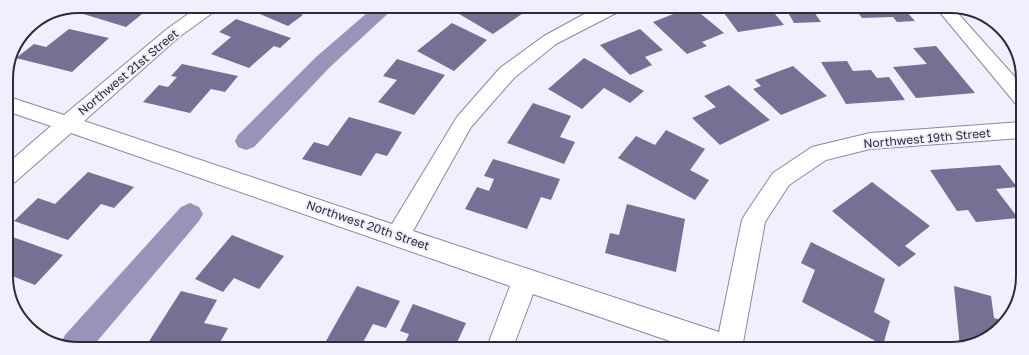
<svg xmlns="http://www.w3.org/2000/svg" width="1029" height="355" font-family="'Golos Text',sans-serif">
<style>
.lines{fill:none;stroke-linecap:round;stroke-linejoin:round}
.canal{fill:#9893b8;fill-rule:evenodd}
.building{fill:#757094}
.minor-casing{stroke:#8b86a6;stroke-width:2}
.minor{fill:#fff;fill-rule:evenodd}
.labels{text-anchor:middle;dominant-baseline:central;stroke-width:4;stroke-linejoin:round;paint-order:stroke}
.street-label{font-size:12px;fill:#2d2b38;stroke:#f1effd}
.rim{fill:none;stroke:#2d2b38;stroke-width:2}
</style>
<rect width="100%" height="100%" fill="#f1effd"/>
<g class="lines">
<path class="canal" d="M 374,7 L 395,7 L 330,67 L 254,147 L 246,150 L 238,147 L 235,141 L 238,135 L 316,57 Z
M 190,203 L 199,207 L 203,214 L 199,221 L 94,345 L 60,345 L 65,335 L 181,207 Z"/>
</g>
<path class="building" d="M 90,6 L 152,6 L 126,27 L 80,13 Z
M 259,7 L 298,7 L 294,11 L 303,15 L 288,26 L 253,11 Z
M 459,8 L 527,8 L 529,9 L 493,34 L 454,11 Z
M 686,9 L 695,9 L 724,33 L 702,42 L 707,46 L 687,54 L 653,22 Z
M 721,9 L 771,9 L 784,25 L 738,32 Z
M 786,9 L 812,9 L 821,22 L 794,23 Z
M 855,9 L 905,10 L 915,21 L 897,22 L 893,17 L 862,18 Z
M 236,19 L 291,38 L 280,48 L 274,46 L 249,68 L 211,54 L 231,37 L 219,32 Z
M 452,23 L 487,40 L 454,71 L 417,51 Z
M 69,29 L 109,38 L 72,72 L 16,58 L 34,44 L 46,47 Z
M 640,29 L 663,50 L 645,57 L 652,65 L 630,75 L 600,45 Z
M 936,46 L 975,93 L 916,98 L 893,67 L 927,64 L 913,48 Z
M 584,58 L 644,91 L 630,103 L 604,88 L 582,109 L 548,89 Z
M 397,59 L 445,75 L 414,115 L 378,102 L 397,80 L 383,76 Z
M 847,61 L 853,71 L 871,70 L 877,78 L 889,77 L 905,100 L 846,104 L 821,62 Z
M 182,64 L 238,76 L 225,92 L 211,89 L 190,113 L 143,102 L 159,85 L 168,87 L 177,77 L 171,76 Z
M 793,66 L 827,96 L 781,115 L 753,89 L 761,86 L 755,80 Z
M 729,85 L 770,120 L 720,145 L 692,118 L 716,107 L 704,96 Z
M 533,103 L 571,116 L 560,137 L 575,142 L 564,164 L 507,143 Z
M 349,117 L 402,132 L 387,156 L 376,153 L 361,176 L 302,159 L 314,142 L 328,146 Z
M 666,130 L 705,149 L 690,170 L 709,180 L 695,200 L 618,158 L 636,136 L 655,145 Z
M 493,159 L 560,179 L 551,200 L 541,197 L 527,229 L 465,209 L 477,187 L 489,191 L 494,179 L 484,176 Z
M 1000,165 L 1017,187 L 996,189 L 1018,218 L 976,222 L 968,210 L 957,211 L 930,170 Z
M 88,172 L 134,187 L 114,208 L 101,204 L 68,240 L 14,221 L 38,198 L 55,204 Z
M 872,182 L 930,226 L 905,246 L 916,254 L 899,267 L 832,211 Z
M 627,204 L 685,219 L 676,272 L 605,253 L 610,233 L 619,235 Z
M 7,235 L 63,255 L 35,285 L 7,274 Z
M 232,235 L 284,256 L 259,289 L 234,278 L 223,292 L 195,279 Z
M 811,242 L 885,279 L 874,312 L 890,321 L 883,345 L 802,302 L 815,270 L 801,263 Z
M 357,286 L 400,301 L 386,328 L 373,324 L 361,346 L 341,346 L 326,341 Z
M 954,286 L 991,296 L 994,318 L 1004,321 L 994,334 L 960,347 Z
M 181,291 L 217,300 L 204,323 L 228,328 L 218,346 L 146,346 Z
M 413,304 L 466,323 L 455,347 L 403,347 L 409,334 L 400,331 Z"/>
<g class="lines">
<defs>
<path id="minor" d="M 198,7 L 218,7 L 215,11 L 179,37 L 84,121 L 392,224 L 457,117 L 500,68 L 544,36 L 588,12 L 597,8 L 620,8 L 618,12 L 556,44 L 514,78 L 471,127 L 413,231 L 719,332 L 742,220 L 746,213 L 773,173 L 812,147 L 870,133 L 1022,122 L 1021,138 L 870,149 L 826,160 L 789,185 L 765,222 L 742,348 L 690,348 L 533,294 L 513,347 L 487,347 L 510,286 L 71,133 L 15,182 L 7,185 L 7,164 L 51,126 L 6,111 L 6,96 L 64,115 L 167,29 Z
M 938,10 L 955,10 L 1022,85 L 1022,105 L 1015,103 Z"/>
</defs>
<use href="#minor" class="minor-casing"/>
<use href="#minor" class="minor"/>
</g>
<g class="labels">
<g class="street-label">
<text transform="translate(128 72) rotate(-40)">Northwest 21st Street</text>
<text transform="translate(927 138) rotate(-5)">Northwest 19th Street</text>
<text transform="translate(368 225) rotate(19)">Northwest 20th Street</text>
</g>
</g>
<path d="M0 0H1029V355H0ZM79 13H950A66 66 0 0 1 1016 79V276A66 66 0 0 1 950 342H79A66 66 0 0 1 13 276V79A66 66 0 0 1 79 13Z" fill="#f1effd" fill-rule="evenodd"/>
<path class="rim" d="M79 13H950A66 66 0 0 1 1016 79V276A66 66 0 0 1 950 342H79A66 66 0 0 1 13 276V79A66 66 0 0 1 79 13Z"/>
</svg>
